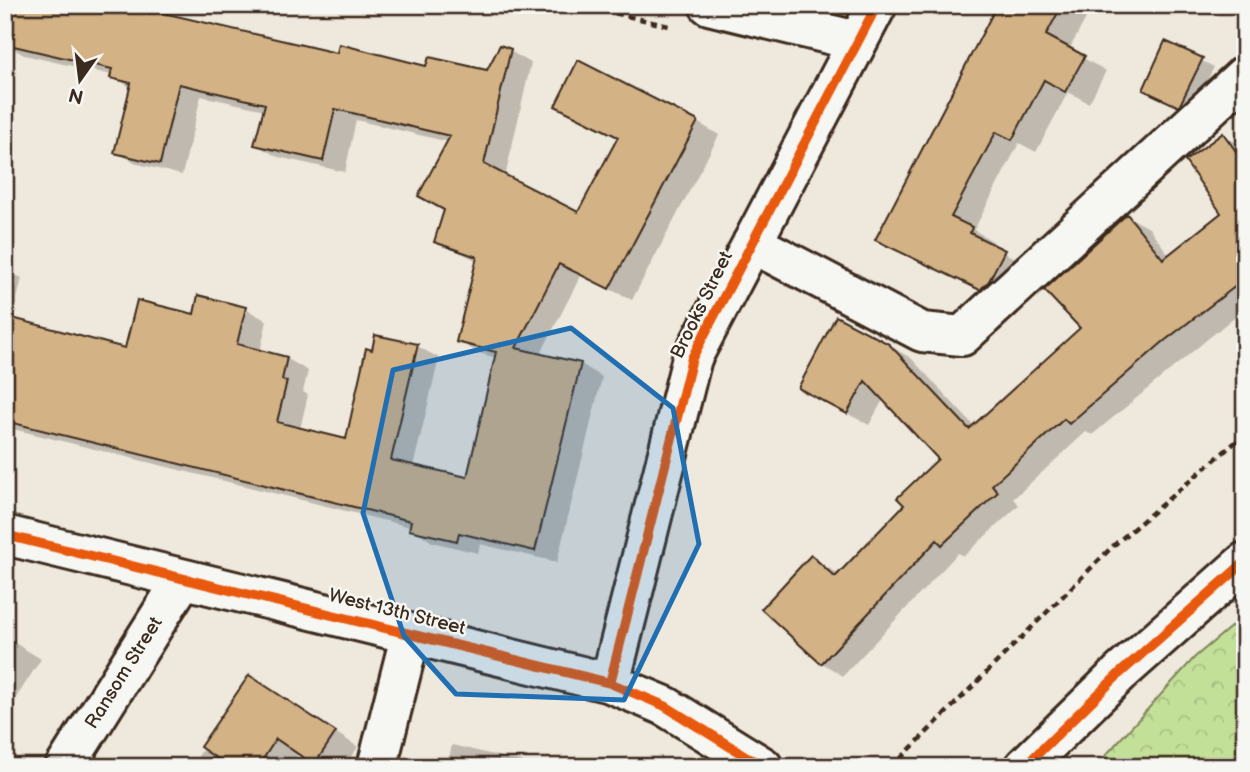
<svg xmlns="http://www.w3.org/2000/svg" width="1250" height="772" font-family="'Balsamiq Sans',sans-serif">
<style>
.park{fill:url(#park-crowns);stroke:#7f855b;stroke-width:2}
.shadow{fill:#0003}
.building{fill:#d3b286;stroke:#3b2a1e;stroke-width:2}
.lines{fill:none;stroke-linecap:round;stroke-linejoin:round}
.minor-casing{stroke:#3b2a1e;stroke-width:44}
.path{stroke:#3b2a1e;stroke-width:4.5;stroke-dasharray:7 5;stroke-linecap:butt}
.minor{stroke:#f6f6f2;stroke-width:38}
.cycleway-casing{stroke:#f6f6f2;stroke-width:15}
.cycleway{stroke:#e8590c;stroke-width:10}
.marked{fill:#1f6fb2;fill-opacity:0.2;stroke:#1f6fb2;stroke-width:5;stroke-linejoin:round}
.labels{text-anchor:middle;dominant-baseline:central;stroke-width:5;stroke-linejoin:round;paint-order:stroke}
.street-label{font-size:19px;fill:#3b2a1e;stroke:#f6f6f2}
</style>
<defs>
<pattern id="park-crowns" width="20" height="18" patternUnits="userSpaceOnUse" patternTransform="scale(1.75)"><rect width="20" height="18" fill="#c3e098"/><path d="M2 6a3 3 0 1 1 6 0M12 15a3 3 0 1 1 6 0" fill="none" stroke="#a8c083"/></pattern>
</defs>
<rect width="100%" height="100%" fill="#efe8dc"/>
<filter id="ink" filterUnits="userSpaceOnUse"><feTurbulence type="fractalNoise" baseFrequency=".0143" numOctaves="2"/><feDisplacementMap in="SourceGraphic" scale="14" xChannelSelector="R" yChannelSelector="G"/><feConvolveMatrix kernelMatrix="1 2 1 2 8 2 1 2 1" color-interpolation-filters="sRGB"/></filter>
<g filter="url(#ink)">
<path class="park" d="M 1245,615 L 1245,767 L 1095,767 L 1195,657 Z"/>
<path class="shadow" d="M 5,5 L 120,5 L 338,55 L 428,68 L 488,72 L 510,51 L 531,63 L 505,177 L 579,214 L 619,138 L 579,118 L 697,122 L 719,135 L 632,300 L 581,275 L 540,355 L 581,364 L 602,377 L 557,562 L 480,544 L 478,553 L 432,542 L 411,527 L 5,427 L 5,270 L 22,278 L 12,320 L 127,350 L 195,316 L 200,297 L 246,309 L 267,321 L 260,352 L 286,358 L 308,371 L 303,392 L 308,395 L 300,429 L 348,441 L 417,346 L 439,358 L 413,467 L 468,479 L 497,358 L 479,353 L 458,341 L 478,261 L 436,241 L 446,210 L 449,142 L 356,120 L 345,172 L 278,157 L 256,145 L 265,110 L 201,96 L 182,175 L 138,164 L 116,152 L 131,88 L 112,75 L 24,55 L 5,44 Z
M 1001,5 L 1093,5 L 1069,50 L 1106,71 L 1089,103 L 1068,92 L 1036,152 L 1019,143 L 974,230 L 994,242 L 992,246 L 1027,265 L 1004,302 L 877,239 Z
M 1166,43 L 1214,67 L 1191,112 L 1156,96 Z
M 1223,135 L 1245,148 L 1245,308 L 1092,435 L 1086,432 L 1013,499 L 1019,505 L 964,556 L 958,553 L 843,676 L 822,663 L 812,557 L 839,575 L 906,505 L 940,459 L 884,398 L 869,425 L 822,400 L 888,345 L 911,358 L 975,427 L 1083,329 L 1127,216 L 1149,228 L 1170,256 L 1223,214 Z
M 5,637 L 41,659 L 5,715 Z
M 250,677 L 358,747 L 344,767 L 321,767 L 299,752 L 289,767 L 191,767 Z
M 452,745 L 528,763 L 535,767 L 447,767 Z"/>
<path class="building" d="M 10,5 L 129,5 L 337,53 L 339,44 L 426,66 L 429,57 L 487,70 L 500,45 L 511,49 L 484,164 L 578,212 L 618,137 L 555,106 L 578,60 L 698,121 L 609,289 L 559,264 L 516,348 L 581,363 L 535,551 L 459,533 L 457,541 L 409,530 L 411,521 L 5,421 L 5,316 L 125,348 L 137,300 L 194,314 L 198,295 L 246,307 L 237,344 L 287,357 L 282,380 L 287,381 L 277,422 L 346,439 L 366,348 L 372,350 L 375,335 L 418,344 L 391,460 L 467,477 L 496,352 L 456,342 L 477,257 L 434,242 L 444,210 L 418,196 L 450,136 L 335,109 L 323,161 L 254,145 L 265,104 L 179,84 L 160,164 L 114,153 L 131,83 L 110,78 L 112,69 L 5,44 Z
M 997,5 L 1062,5 L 1046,35 L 1085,56 L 1065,92 L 1044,80 L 1012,140 L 996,132 L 951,217 L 972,227 L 970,233 L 1005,250 L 989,281 L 980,290 L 875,240 Z
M 1165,41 L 1203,58 L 1179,107 L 1143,90 Z
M 1223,133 L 1245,164 L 1245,279 L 1163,342 L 1069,424 L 1064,419 L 992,485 L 998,492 L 942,545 L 937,540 L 821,664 L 761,609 L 811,555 L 835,577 L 904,505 L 897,498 L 938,459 L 865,381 L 847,414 L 798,388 L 836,316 L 889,344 L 969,429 L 1080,328 L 1044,290 L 1127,214 L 1163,259 L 1221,213 L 1185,161 Z
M 249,675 L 336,732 L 314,765 L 276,739 L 258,767 L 229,767 L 200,747 Z"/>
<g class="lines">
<defs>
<path id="minor" d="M 709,5 L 857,41
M 752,243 L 922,332 L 962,336 L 1245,75
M 5,535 L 610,683 L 665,706 L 763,767
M 610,683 L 692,358 L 877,5
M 65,767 L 183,579
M 377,767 L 411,633
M 1024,767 L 1120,673 L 1245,562"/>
</defs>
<use href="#minor" class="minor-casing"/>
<path class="path" d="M 580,5 L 673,27
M 806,759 L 817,767
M 892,767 L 1113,546 L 1245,434"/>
<use href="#minor" class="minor"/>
<defs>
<path id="cycleway" d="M 5,535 L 610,683 L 665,706 L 763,767
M 610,683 L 692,358 L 877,5
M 1024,767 L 1120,673 L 1245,562"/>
</defs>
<use href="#cycleway" class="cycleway-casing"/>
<use href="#cycleway" class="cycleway"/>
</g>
</g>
<path class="marked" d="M 571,328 L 673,408 L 699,544 L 624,700 L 456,694 L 404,636 L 363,513 L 393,370 Z"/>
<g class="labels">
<g class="street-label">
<text transform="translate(702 305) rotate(-64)">Brooks Street</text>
<text transform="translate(397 612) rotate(14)">West 13th Street</text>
<text transform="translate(124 673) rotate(-58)">Ransom Street</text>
</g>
</g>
<rect width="1250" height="772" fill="none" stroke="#f6f6f2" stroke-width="28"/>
<rect x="14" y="14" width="1222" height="744" fill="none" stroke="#3b2a1e" stroke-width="2.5" filter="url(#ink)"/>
<g transform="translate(80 80) rotate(194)" stroke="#f6f6f2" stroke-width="5" paint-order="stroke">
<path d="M0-5L12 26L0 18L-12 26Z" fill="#3b2a1e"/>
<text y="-10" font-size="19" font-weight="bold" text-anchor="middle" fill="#3b2a1e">N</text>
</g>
</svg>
